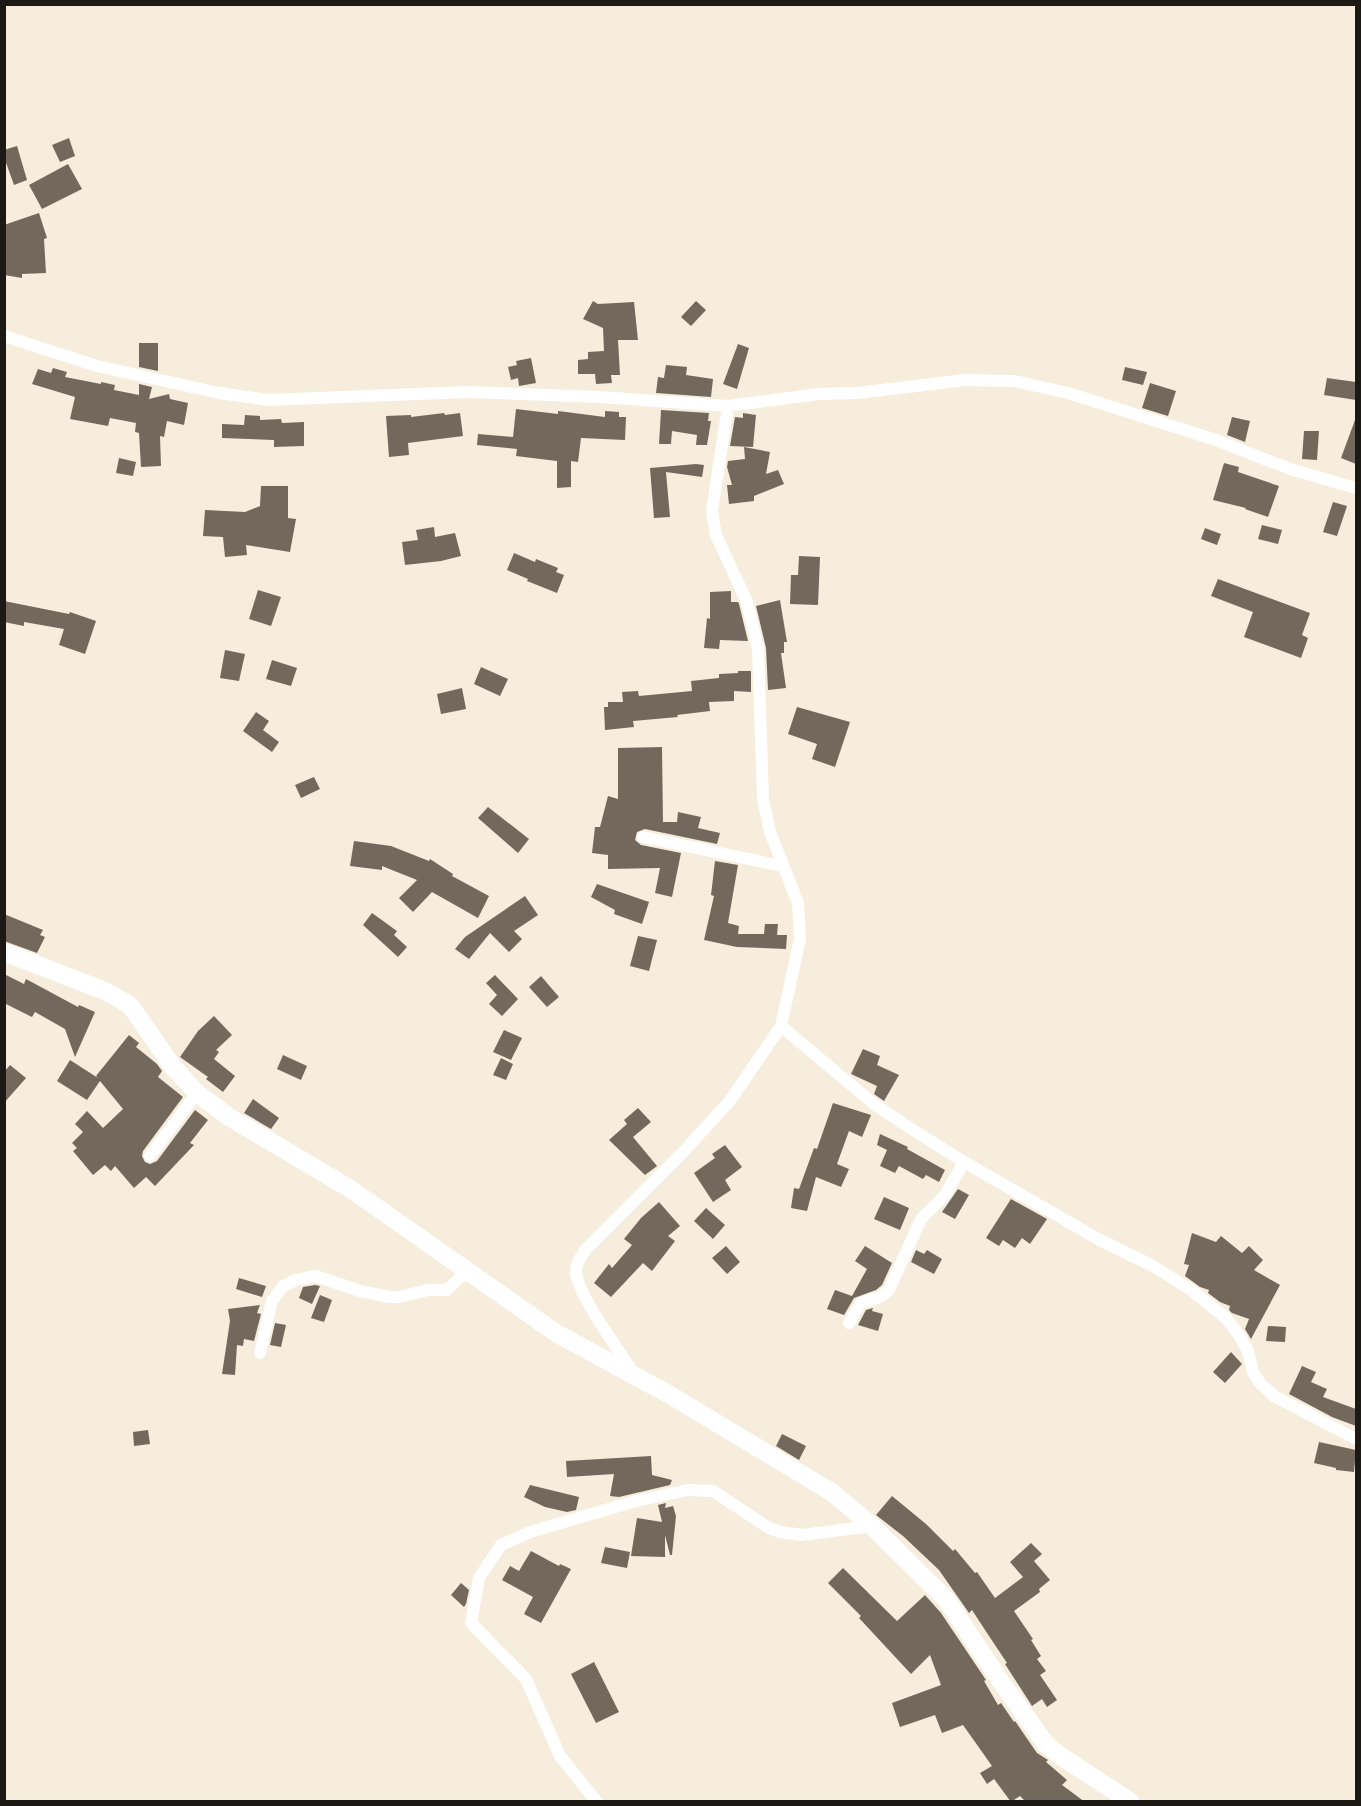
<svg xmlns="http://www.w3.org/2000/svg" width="1361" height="1806" font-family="'Fira Sans',sans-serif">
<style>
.building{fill:#73685c}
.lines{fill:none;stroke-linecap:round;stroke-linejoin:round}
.street{stroke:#fff;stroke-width:12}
.secondary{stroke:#fff;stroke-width:18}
</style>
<rect width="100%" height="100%" fill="#f6eddd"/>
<path class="building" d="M 69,138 L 75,156 L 60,162 L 52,145 Z
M 17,146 L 27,180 L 14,185 L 4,157 L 4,150 Z
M 68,164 L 82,189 L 42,209 L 29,185 Z
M 39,213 L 47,238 L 44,239 L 46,273 L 22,274 L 22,278 L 4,275 L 4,225 Z
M 593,301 L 598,304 L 634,302 L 638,340 L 618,340 L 620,375 L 611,375 L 612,383 L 596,384 L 595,374 L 578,374 L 578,360 L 588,359 L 588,352 L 604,351 L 603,328 L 583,319 Z
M 696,301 L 706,310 L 691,326 L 681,317 Z
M 139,343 L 158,343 L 158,371 L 139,367 Z
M 738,344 L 749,348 L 737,389 L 723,384 Z
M 531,358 L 536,383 L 519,386 L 518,378 L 511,380 L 508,367 L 517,365 L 516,361 Z
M 666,365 L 687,367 L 686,375 L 713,379 L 711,397 L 656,393 L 658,377 L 664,378 Z
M 1125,367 L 1147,372 L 1143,385 L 1122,380 Z
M 53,368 L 67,372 L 65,377 L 101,384 L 101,382 L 115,385 L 114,390 L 139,395 L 139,384 L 152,387 L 149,399 L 169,394 L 170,399 L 188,403 L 184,425 L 167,421 L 164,437 L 160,436 L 161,466 L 141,467 L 139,433 L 135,432 L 136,423 L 110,418 L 108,426 L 70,419 L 75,397 L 32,384 L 38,369 L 51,373 Z
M 1327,378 L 1356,382 L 1356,400 L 1324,395 Z
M 1150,383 L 1176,391 L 1168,416 L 1142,408 Z
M 516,409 L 558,414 L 558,411 L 605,417 L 605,411 L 619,412 L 619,417 L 626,417 L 625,440 L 581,438 L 578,462 L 571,461 L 571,487 L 557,488 L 557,461 L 516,456 L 517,449 L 477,445 L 478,434 L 513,437 Z
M 661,410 L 709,413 L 708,421 L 711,421 L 707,445 L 696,445 L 697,435 L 672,431 L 671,444 L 659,444 Z
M 444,413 L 445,415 L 460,413 L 463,436 L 408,443 L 409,455 L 389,457 L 386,416 L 411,415 L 411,417 Z
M 743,413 L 756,415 L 753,447 L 730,446 L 735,417 L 743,418 Z
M 245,415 L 260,416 L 260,420 L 281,419 L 282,423 L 304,422 L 304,446 L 274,447 L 274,440 L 222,438 L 222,424 L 244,425 Z
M 1232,417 L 1250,421 L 1245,442 L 1227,435 Z
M 1355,420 L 1356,421 L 1356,464 L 1341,458 Z
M 1304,431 L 1319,431 L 1317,460 L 1302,459 Z
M 744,447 L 770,452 L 766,474 L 778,470 L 784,484 L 754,496 L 754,501 L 729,504 L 727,485 L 732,485 L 727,467 L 728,461 L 745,459 Z
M 119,458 L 136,462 L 133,476 L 116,473 Z
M 1224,463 L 1239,467 L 1238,472 L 1279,486 L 1268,517 L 1245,509 L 1246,508 L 1213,500 Z
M 696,464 L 704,465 L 702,477 L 666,472 L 670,517 L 654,518 L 650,468 Z
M 261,486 L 288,486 L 288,518 L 296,519 L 290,552 L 246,545 L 247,555 L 225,557 L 223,537 L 203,536 L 205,510 L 245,512 L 260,506 Z
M 1333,502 L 1347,506 L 1337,536 L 1323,532 Z
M 1262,525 L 1282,530 L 1278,544 L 1258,539 Z
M 434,527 L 435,537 L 455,533 L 461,556 L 441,561 L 405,565 L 402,542 L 418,540 L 416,530 Z
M 1205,528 L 1221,534 L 1217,545 L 1201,539 Z
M 514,553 L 535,562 L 536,559 L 558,568 L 556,572 L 564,575 L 557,593 L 527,581 L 528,579 L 507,570 Z
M 799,556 L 820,557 L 818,605 L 790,604 L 791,575 L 798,575 Z
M 1218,579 L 1310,613 L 1302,635 L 1308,638 L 1301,658 L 1244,637 L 1253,612 L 1211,596 Z
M 258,590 L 281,597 L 271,626 L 249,619 Z
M 731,591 L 731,602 L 738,602 L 739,604 L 748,641 L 720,640 L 719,649 L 704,648 L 707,618 L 710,619 L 710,592 Z
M 780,600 L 787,642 L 784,642 L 784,653 L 781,653 L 786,688 L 768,690 L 766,648 L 756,606 Z
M 4,601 L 69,614 L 70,612 L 96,621 L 85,654 L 59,645 L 64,629 L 24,622 L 24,626 L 4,622 Z
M 225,650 L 245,654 L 239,681 L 220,678 Z
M 272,660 L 297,668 L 291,686 L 266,679 Z
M 481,667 L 508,679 L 500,696 L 474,684 Z
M 738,671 L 751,671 L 751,692 L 734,691 L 734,701 L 709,702 L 710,711 L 677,715 L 678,717 L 633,721 L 634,727 L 605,730 L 604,707 L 608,707 L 608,702 L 623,702 L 622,692 L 638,691 L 639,696 L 692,691 L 691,681 L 719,678 L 719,674 L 738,673 Z
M 462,688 L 466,709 L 441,714 L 437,694 Z
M 797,707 L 850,722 L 835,767 L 812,759 L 817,744 L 788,734 Z
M 256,712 L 269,721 L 263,730 L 279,742 L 272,752 L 243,731 Z
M 662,747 L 663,822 L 677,822 L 678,812 L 701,817 L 698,828 L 720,833 L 717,844 L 645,829 L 637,832 L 635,840 L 641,845 L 681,853 L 672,897 L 655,893 L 660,868 L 608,869 L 608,855 L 592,853 L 595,827 L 600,827 L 608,796 L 618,799 L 618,748 Z
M 314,777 L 320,789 L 301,798 L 295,785 Z
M 488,807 L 529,839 L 518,853 L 478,818 Z
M 354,841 L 391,846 L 429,861 L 430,859 L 453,874 L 452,876 L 489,896 L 478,918 L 432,892 L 413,912 L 399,898 L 417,880 L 382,866 L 382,870 L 350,866 Z
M 715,861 L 738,865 L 728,923 L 739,926 L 738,934 L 764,934 L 765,924 L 778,924 L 777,935 L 787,935 L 786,949 L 737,947 L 704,940 L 714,896 L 711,895 Z
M 597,884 L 649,902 L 642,924 L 614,914 L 615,910 L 591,897 Z
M 525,896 L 538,915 L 514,931 L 522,939 L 509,952 L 490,933 L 469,959 L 455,949 L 465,937 Z
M 372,913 L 397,931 L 394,935 L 407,947 L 398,957 L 363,925 Z
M 4,914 L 43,930 L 40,935 L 45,937 L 37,953 L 4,941 Z
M 638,936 L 657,940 L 649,971 L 630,966 Z
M 4,974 L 24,984 L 26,979 L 78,1007 L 79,1005 L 95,1012 L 75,1057 L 65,1029 L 35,1012 L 32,1017 L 4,1003 Z
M 495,975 L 518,999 L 502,1016 L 489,1004 L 497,995 L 486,983 Z
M 541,976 L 559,997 L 547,1007 L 529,987 Z
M 214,1016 L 232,1035 L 216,1050 L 219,1052 L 214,1059 L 235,1076 L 223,1092 L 206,1079 L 208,1077 L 180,1057 L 198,1031 Z
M 504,1030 L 522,1038 L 511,1060 L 493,1052 Z
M 129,1035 L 139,1043 L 136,1047 L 157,1064 L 162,1071 L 158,1077 L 183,1097 L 143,1151 L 142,1156 L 145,1162 L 150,1164 L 157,1161 L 195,1110 L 208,1120 L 190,1143 L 194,1145 L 155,1186 L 146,1177 L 134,1188 L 115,1166 L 111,1171 L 105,1165 L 93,1175 L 73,1151 L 77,1148 L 72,1143 L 83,1132 L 75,1124 L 87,1111 L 103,1128 L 123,1109 L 100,1081 L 87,1100 L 57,1081 L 70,1060 L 98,1078 L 96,1076 Z
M 863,1049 L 880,1056 L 877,1065 L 899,1075 L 884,1101 L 874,1094 L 877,1086 L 851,1074 Z
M 283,1055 L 307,1066 L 301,1080 L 277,1069 Z
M 501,1058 L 513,1064 L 506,1080 L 493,1075 Z
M 10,1065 L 26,1078 L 4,1103 L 4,1072 Z
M 253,1099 L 279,1118 L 271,1129 L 244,1113 Z
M 833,1103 L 871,1115 L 862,1137 L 849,1131 L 837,1164 L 849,1169 L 841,1187 L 816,1177 L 807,1211 L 791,1208 L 794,1188 L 799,1189 L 814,1148 L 817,1149 Z
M 638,1108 L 651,1122 L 633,1137 L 657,1166 L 645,1175 L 609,1140 L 627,1124 L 624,1120 Z
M 880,1134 L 908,1147 L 907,1149 L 945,1170 L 939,1182 L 926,1175 L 923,1179 L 899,1166 L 895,1173 L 880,1166 L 887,1150 L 877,1145 Z
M 725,1145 L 742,1167 L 725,1180 L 731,1190 L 713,1202 L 694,1173 L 715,1158 L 712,1154 Z
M 958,1189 L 969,1195 L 955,1219 L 942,1212 Z
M 884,1197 L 909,1208 L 900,1230 L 874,1219 Z
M 1011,1199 L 1047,1219 L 1030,1244 L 1022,1238 L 1015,1248 L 1003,1240 L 999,1246 L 986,1238 Z
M 659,1202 L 680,1226 L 668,1236 L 675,1241 L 652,1271 L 643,1263 L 611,1297 L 594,1283 L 609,1264 L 612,1268 L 632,1245 L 624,1239 L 641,1218 Z
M 706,1208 L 725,1225 L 713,1239 L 694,1221 Z
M 1192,1233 L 1216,1242 L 1221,1236 L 1242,1253 L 1249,1246 L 1263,1260 L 1254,1270 L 1280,1285 L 1251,1339 L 1245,1329 L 1249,1319 L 1232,1313 L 1229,1310 L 1230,1306 L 1220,1302 L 1208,1293 L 1209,1290 L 1200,1287 L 1185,1276 L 1189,1265 L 1184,1264 Z
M 726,1246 L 740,1262 L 727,1274 L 712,1258 Z
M 865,1246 L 892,1263 L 882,1285 L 876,1290 L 854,1298 L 844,1315 L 827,1309 L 835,1290 L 852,1296 L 867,1269 L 855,1261 Z
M 916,1250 L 924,1254 L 927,1250 L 942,1259 L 934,1274 L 911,1262 Z
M 239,1278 L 266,1286 L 262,1297 L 236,1289 Z
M 315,1285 L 320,1286 L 312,1304 L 299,1298 L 303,1287 Z
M 320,1295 L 332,1300 L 324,1322 L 311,1318 Z
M 260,1305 L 257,1313 L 261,1314 L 254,1341 L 244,1339 L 243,1346 L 237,1345 L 235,1375 L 222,1374 L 230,1321 L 228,1309 Z
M 873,1308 L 872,1311 L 883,1314 L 878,1331 L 858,1325 L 866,1310 Z
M 275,1323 L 286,1325 L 281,1347 L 270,1345 Z
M 1268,1326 L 1286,1327 L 1285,1342 L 1266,1341 Z
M 1231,1352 L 1242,1364 L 1225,1383 L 1213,1372 Z
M 1302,1366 L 1316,1372 L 1311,1382 L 1327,1389 L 1323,1397 L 1356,1409 L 1356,1426 L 1332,1417 L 1289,1394 Z
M 148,1430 L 150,1444 L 134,1446 L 133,1432 Z
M 782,1434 L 806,1446 L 799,1460 L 776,1446 Z
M 1319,1442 L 1356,1450 L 1354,1472 L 1336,1470 L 1336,1468 L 1314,1463 Z
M 651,1456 L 652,1475 L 672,1480 L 670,1485 L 619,1497 L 610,1496 L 614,1474 L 567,1477 L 566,1461 Z
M 530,1485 L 579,1497 L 576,1510 L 567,1512 L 545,1507 L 524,1497 Z
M 892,1496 L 926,1524 L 953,1551 L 955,1549 L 975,1573 L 977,1572 L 995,1598 L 1023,1577 L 1010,1562 L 1031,1543 L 1042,1554 L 1034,1561 L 1050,1580 L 1039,1589 L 1040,1592 L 1014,1611 L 1033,1639 L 1031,1640 L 1041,1656 L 1037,1659 L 1046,1671 L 1040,1675 L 1057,1700 L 1047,1707 L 1042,1699 L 1032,1706 L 1005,1664 L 1007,1663 L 989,1636 L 972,1610 L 969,1613 L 939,1570 L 903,1536 L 876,1515 Z
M 666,1503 L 665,1508 L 673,1506 L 676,1516 L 672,1555 L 670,1555 L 665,1535 L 665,1557 L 631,1556 L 637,1518 L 662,1522 L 658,1505 Z
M 605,1547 L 630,1552 L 627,1568 L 601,1563 Z
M 531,1551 L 559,1566 L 560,1564 L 571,1569 L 541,1623 L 524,1614 L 533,1597 L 502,1580 L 510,1566 L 519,1571 Z
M 843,1568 L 897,1621 L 925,1595 L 941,1613 L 986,1680 L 984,1681 L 998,1705 L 1001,1703 L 1014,1722 L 1015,1721 L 1037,1753 L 1048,1760 L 1046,1762 L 1067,1780 L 1062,1785 L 1085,1802 L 1026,1802 L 1020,1796 L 1011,1802 L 994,1779 L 987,1784 L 980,1773 L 992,1766 L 963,1725 L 942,1733 L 935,1715 L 900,1727 L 892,1703 L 941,1685 L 930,1655 L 911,1674 L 859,1618 L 861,1616 L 828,1583 Z
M 461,1583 L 469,1590 L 466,1604 L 464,1607 L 451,1595 Z
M 594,1662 L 619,1712 L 596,1723 L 571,1674 Z"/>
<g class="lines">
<path class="street" d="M 4,336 L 97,366 L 219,393 L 268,400 L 467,392 L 600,397 L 728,406 L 819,394 L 857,393 L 965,380 L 1014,381 L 1068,393 L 1216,440 L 1290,469 L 1356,488
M 643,837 L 782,866
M 781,1026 L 874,1104 L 904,1124 L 964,1162 L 1100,1240 L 1151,1265 L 1190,1289 L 1227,1319 L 1239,1335 L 1248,1351 L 1253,1372 L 1260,1383 L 1274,1396 L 1356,1439
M 150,1156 L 197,1093
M 849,1323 L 861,1303 L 880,1297 L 889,1290 L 921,1219 L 945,1195 L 964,1162
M 260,1353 L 272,1301 L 283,1286 L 296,1280 L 316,1276 L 360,1291 L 389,1297 L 399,1297 L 428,1290 L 447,1290 L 467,1271
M 634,1374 C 621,1353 576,1293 576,1271 C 576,1262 582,1256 586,1249 L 683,1152 L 729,1102 L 781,1026 L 800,939 L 798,903 L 770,832 L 763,799 L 758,648 L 747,602 L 716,535 L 712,511 L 728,406
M 597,1802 L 560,1756 L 526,1679 L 471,1623 L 479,1578 L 501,1545 L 530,1532 L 636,1501 L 688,1490 L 713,1491 L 769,1528 L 780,1532 L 802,1535 L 872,1526"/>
<path class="secondary" d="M 4,952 L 105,991 L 130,1005 L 173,1067 L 197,1093 L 229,1117 L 352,1190 L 556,1333 L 670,1395 L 833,1493 L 872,1526 L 946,1599 L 999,1679 L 1045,1743 L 1059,1755 L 1131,1802"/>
</g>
<rect width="1361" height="1806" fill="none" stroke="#1c1914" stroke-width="12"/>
</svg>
